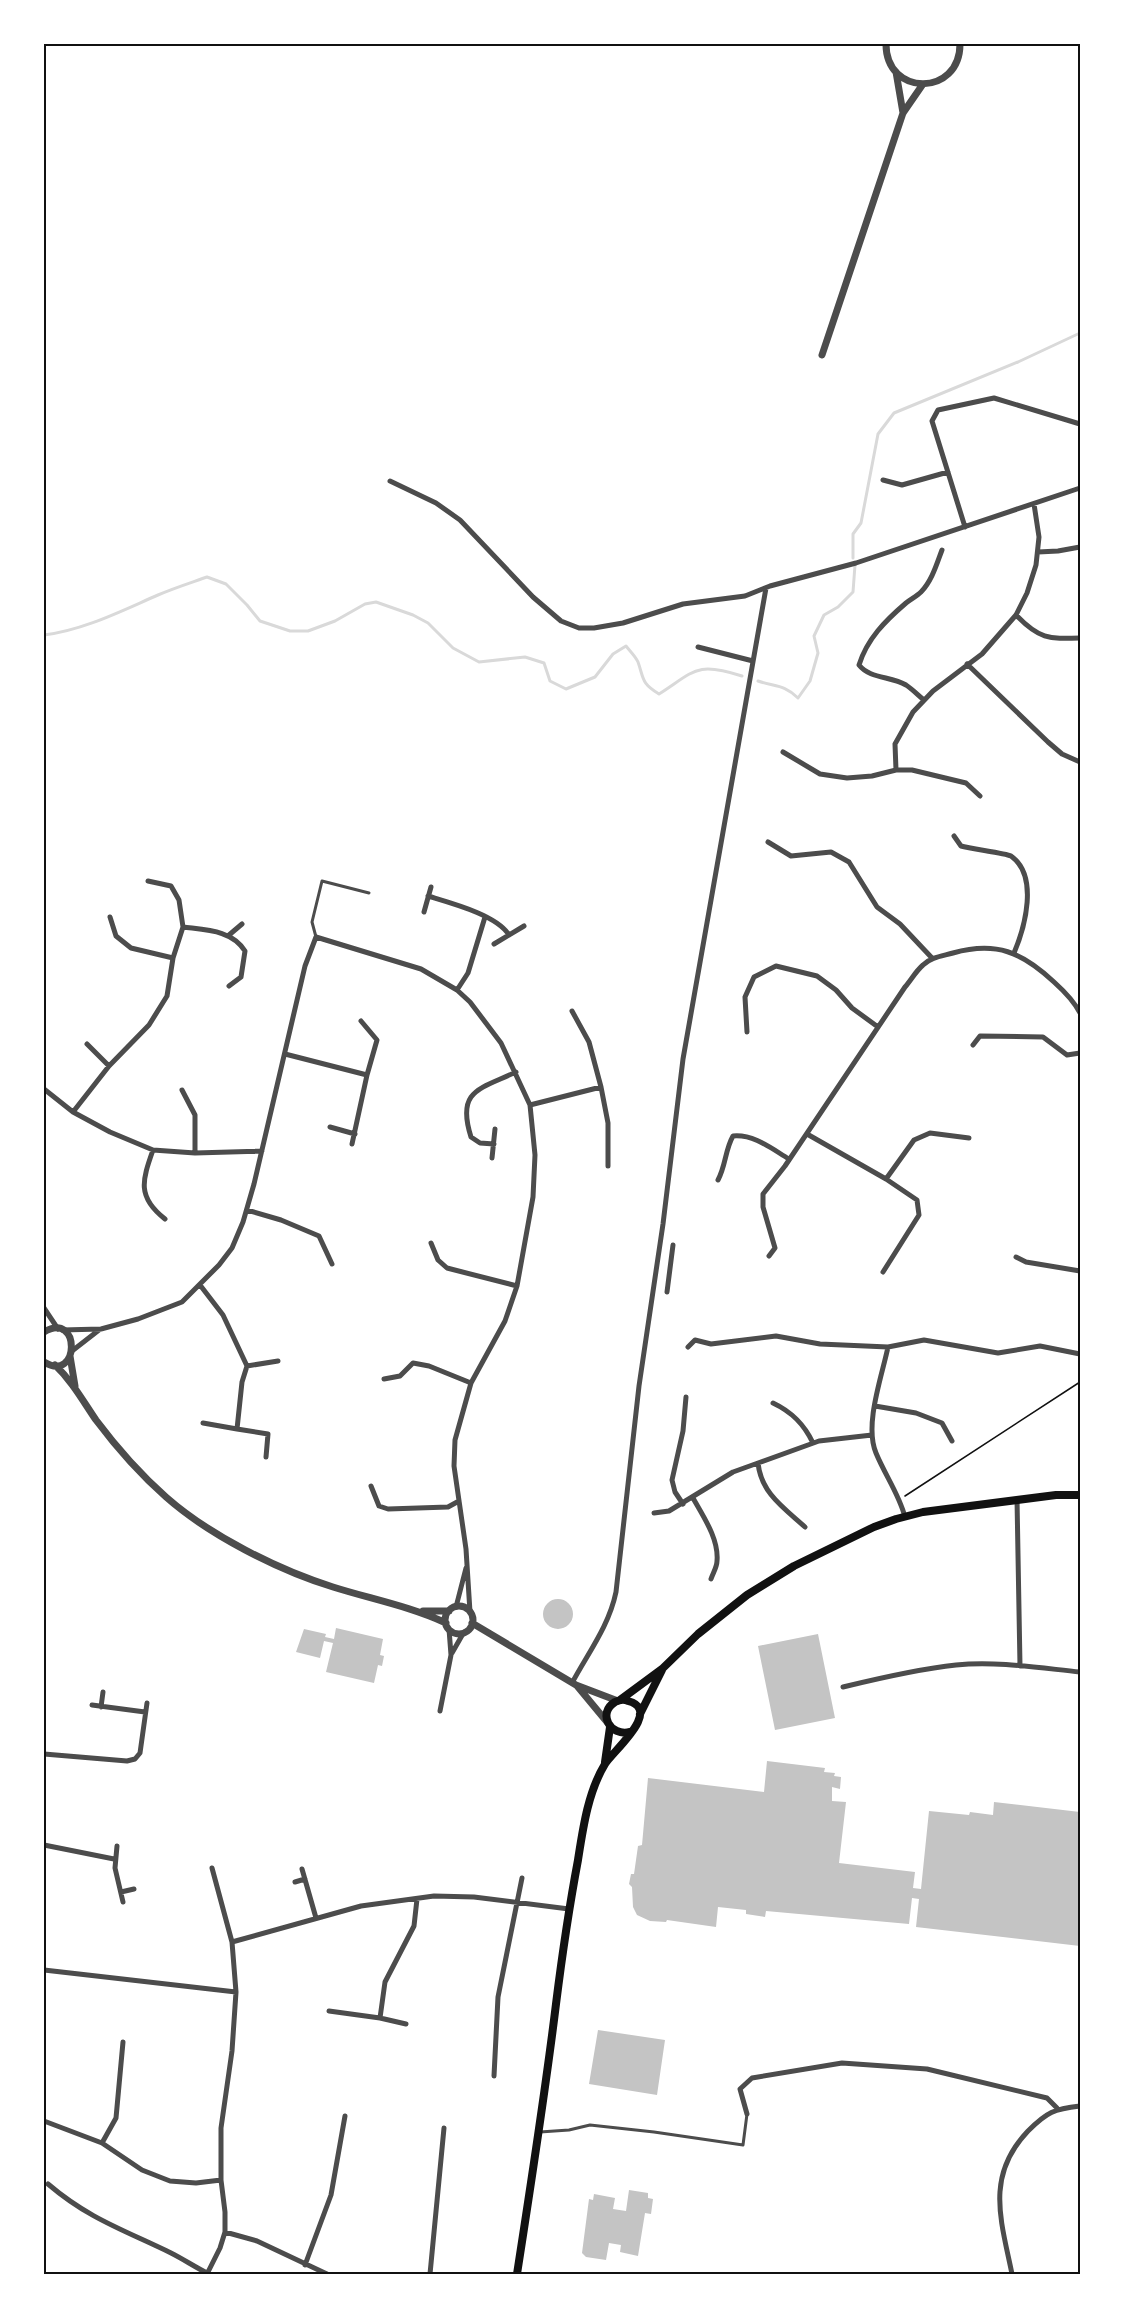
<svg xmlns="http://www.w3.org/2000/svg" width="1124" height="2318" font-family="'Fira Sans Condensed',sans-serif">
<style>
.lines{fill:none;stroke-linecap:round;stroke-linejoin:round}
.stream{stroke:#d9d9d9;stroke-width:3}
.building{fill:#c4c4c4}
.path{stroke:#111;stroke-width:1.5}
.service{stroke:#4c4c4c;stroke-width:3}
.minor{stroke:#4c4c4c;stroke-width:5}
.tertiary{stroke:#4c4c4c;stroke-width:7}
.secondary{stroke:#111;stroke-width:8}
.neatline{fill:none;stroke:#111;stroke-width:2}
</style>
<rect width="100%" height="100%" fill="#fff"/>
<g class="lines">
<path class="stream" d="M 853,558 L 853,534 L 861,523 L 878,434 L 894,413 L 1018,362 L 1080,333
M 44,635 C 84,630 121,611 158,595 C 174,588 190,583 207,577 L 226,584 L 247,605 L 260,621 L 290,631 L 308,631 L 335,621 L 365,604 L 376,602 L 413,615 L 428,623 L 453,648 L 479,662 L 525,657 L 544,663 L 550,681 L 566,689 L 595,677 L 613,654 L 626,646 C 630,651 636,657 638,662 C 644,679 641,683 659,694 C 695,671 696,661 742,676
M 758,681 C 775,687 784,684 798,698 L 810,681 L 818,653 L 814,636 L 824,615 L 838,607 L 853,592 L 855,565"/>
</g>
<path class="building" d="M543 1614a15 15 0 1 1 30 0a15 15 0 1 1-30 0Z
M 336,1628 L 383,1639 L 380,1655 L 384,1656 L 382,1666 L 378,1665 L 374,1683 L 326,1672 L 333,1643 L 324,1641 L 320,1658 L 296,1652 L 304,1629 L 326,1634 L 325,1637 L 334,1639 Z
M 818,1634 L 835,1718 L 775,1730 L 758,1646 Z
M 767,1761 L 825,1768 L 824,1772 L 835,1773 L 834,1776 L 841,1777 L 840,1789 L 832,1787 L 832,1801 L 846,1802 L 839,1863 L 915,1872 L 913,1888 L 921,1889 L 929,1811 L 969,1815 L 970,1812 L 993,1815 L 994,1802 L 1080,1812 L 1080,1946 L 916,1927 L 919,1899 L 912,1898 L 909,1924 L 766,1911 L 765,1917 L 746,1914 L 746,1910 L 718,1907 L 716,1927 L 667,1920 L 666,1922 L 650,1921 L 637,1915 L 633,1907 L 632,1887 L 629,1884 L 631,1874 L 634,1874 L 638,1846 L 642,1845 L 648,1778 L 764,1792 Z
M 598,2030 L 665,2040 L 657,2095 L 589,2084 Z
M 629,2190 L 648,2193 L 648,2198 L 653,2199 L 651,2214 L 645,2213 L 638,2256 L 620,2252 L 621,2245 L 609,2243 L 606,2260 L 586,2257 L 582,2253 L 589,2199 L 593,2200 L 594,2194 L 615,2198 L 613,2209 L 626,2211 Z"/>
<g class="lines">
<path class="path" d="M 905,1496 L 1080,1382"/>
<path class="service" d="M 316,937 L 312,922 L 322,881 L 369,893
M 540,2132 L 569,2130 L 590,2125 L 654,2132 L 743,2145 L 747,2114"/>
<path class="minor" d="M 883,480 L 902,485 L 948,472
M 390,481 L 436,503 L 460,520 L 533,597 L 561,621 L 579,628 L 594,628 L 623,623 L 683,604 L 745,596 L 770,586 L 856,563 L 1080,488
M 965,527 L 932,421 L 938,410 L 994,398 L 1080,424
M 1038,552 L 1058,551 L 1080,547
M 1016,615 C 1039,639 1048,639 1080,638
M 698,647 L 753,661
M 967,664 L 1048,742 L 1062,754 L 1080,762
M 924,700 C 918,695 912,689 906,685 C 891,676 870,679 859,665 C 867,639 885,621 906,603 C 911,599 917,596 921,592 C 932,581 937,563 942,550
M 783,752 L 820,774 L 847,778 L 872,776 L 896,770 L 912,770 L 966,783 L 980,796
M 896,770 L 895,744 L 913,712 L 933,691 L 982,654 L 1016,615 L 1027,593 L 1036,565 L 1039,537 L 1034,504
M 954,836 L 961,846 C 971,849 1005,853 1011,856 C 1039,876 1025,927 1014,953
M 768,842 L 791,856 L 831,852 L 849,862 L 877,907 L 900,924 L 932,958
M 428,896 C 451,903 497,915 509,935
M 424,912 L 431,887
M 110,917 L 116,936 L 131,948 L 173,958
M 183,927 C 206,930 232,930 245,951 L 241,977 L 229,986
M 229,935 L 242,924
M 494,944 L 524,926
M 457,990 L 468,973 L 485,917
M 572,1011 L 589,1042 L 601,1087
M 361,1021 L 377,1040 L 367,1075
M 747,1032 L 745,997 L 754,977 L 776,966 L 817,976 L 836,990 L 852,1008 L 878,1027
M 87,1044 L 109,1066
M 973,1045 L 980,1036 L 1043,1037 L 1067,1055 L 1080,1053
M 285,1054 L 367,1075 L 352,1144
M 44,1089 L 73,1112 L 110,1132 L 153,1150 L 195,1153 L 262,1151
M 182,1090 L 195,1115 L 195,1153
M 530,1105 L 601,1087 L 608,1123 L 608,1166
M 73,1112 L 109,1066 L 149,1025 L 167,996 L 173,958 L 183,927 L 179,900 L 171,886 L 148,881
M 330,1127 L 355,1134
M 807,1134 L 886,1179 L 917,1200 L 919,1215 L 883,1272
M 494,1144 L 480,1143 L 471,1137 C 456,1090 480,1089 516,1072
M 153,1150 C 142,1181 137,1197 165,1219
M 492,1158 L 495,1129
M 886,1179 L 914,1140 L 930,1133 L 969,1138
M 718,1180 C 726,1165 725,1150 733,1136 C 754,1134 772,1149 789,1159
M 247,1210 L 281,1220 L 319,1236 L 332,1264
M 431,1243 L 438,1260 L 447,1268 L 517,1286
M 769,1256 L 775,1248 L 763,1207 L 763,1194 L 785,1166 L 905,987 C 911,980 916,971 923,965 C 931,957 943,956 953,953 C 996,941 1022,952 1054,982 C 1064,991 1074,1001 1080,1013
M 1016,1257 L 1026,1262 L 1080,1271
M 200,1285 L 223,1315 L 247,1366 L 242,1382 L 237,1429 L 268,1434 L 266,1457
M 667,1292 L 673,1245
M 44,1308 L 58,1329
M 62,1330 L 101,1329 L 138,1319 L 182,1302 L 219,1265 L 232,1248 L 243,1222 L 254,1184 L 305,966 L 316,937 L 421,969 L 457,990 L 470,1002 L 501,1043 L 530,1105 L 535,1155 L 533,1197 L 517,1286 L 505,1321 L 471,1383 L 455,1440 L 454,1466 L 466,1549 L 470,1612
M 688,1347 L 695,1340 L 711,1344 L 776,1336 L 820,1344 L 888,1347
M 72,1351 L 99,1330
M 247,1366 L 278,1361
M 384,1379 L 400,1376 L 413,1363 L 429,1366 L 471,1383
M 773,1403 C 792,1412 804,1424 813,1443
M 875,1406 L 916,1413 L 942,1423 L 952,1441
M 203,1423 L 237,1429
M 758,1463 C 761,1493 784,1508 805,1527
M 371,1486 L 379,1506 L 388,1509 L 448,1507 L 459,1501
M 693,1498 C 703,1516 719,1539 717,1561 C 717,1567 713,1573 711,1579
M 1017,1499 L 1020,1666
M 683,1504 L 675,1492 L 672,1480 L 683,1431 L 686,1397
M 654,1513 L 669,1511 L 733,1472 L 758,1463 L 819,1441 L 872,1435
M 905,1517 C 899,1494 885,1475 876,1453 C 864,1425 882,1376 888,1347 L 924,1340 L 998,1353 L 1040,1346 L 1080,1354
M 456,1607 L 466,1568
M 452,1653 L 464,1632
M 572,1683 C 588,1653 609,1626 616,1592 L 639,1386 L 663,1224 L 683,1059 L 766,588
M 843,1687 C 880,1678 918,1669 956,1665 C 997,1661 1040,1668 1080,1672
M 92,1705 L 145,1712
M 101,1707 L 103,1692
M 440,1711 L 451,1655 L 449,1629
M 44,1754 L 127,1761 L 135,1759 L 140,1753 L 147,1703
M 44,1845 L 114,1859
M 117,1846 L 115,1868 L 123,1902
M 302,1869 L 316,1918
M 295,1882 L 305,1879
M 121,1892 L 134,1889
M 232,1942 L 361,1906 L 434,1896 L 474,1897 L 569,1909
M 44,1970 L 236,1992
M 329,2011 L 380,2018
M 406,2024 L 380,2018 L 385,1982 L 414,1926 L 417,1899
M 494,2076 L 498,1997 L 522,1878
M 747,2114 L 740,2089 L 752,2078 L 842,2063 L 927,2069 L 1047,2098 L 1057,2108
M 44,2121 L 102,2143 L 142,2170 L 170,2181 L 196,2183 L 221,2180
M 102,2143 L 116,2118 L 123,2042
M 48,2184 C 89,2219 124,2230 171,2253 C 183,2259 195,2267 207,2273
M 225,2232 L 257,2241 L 327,2274
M 305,2265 L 331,2195 L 345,2116
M 207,2274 L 220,2248 L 225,2232 L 225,2212 L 221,2180 L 221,2128 L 232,2051 L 236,1992 L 232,1942 L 212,1868
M 430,2274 L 444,2128
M 1012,2274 C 1001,2220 985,2176 1028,2131 C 1047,2112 1054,2109 1080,2106"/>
<path class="tertiary" d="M 886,44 C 886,97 960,97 960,44
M 896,72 L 903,113
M 822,355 L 903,113 L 923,84
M 44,1332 C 81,1310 80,1384 44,1362
M 70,1356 L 75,1386
M 55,1365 C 72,1381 83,1401 96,1420 C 117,1448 140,1474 166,1497 C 209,1535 278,1570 333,1587 C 371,1599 409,1606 446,1623
M445 1620a14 14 0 1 1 28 0a14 14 0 1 1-28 0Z
M 423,1611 L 449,1611
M 472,1623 L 576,1685 L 618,1701
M 578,1687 L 607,1722"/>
<path class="secondary" d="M 620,1700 L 662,1669 L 698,1634 L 747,1595 L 794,1566 L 874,1527 L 896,1519 L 923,1512 L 1056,1495 L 1080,1495
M 640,1714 L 662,1670
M 605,1762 L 610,1727
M 517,2274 C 531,2184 545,2094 556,2004 C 562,1956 569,1908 578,1860 C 583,1828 588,1792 605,1764 C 613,1751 663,1710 628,1701 C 624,1699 619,1700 615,1702 C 597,1713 610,1737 630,1732"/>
</g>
<rect width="1124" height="2318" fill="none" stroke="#ffffff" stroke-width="90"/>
<rect x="45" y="45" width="1034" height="2228" class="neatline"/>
</svg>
